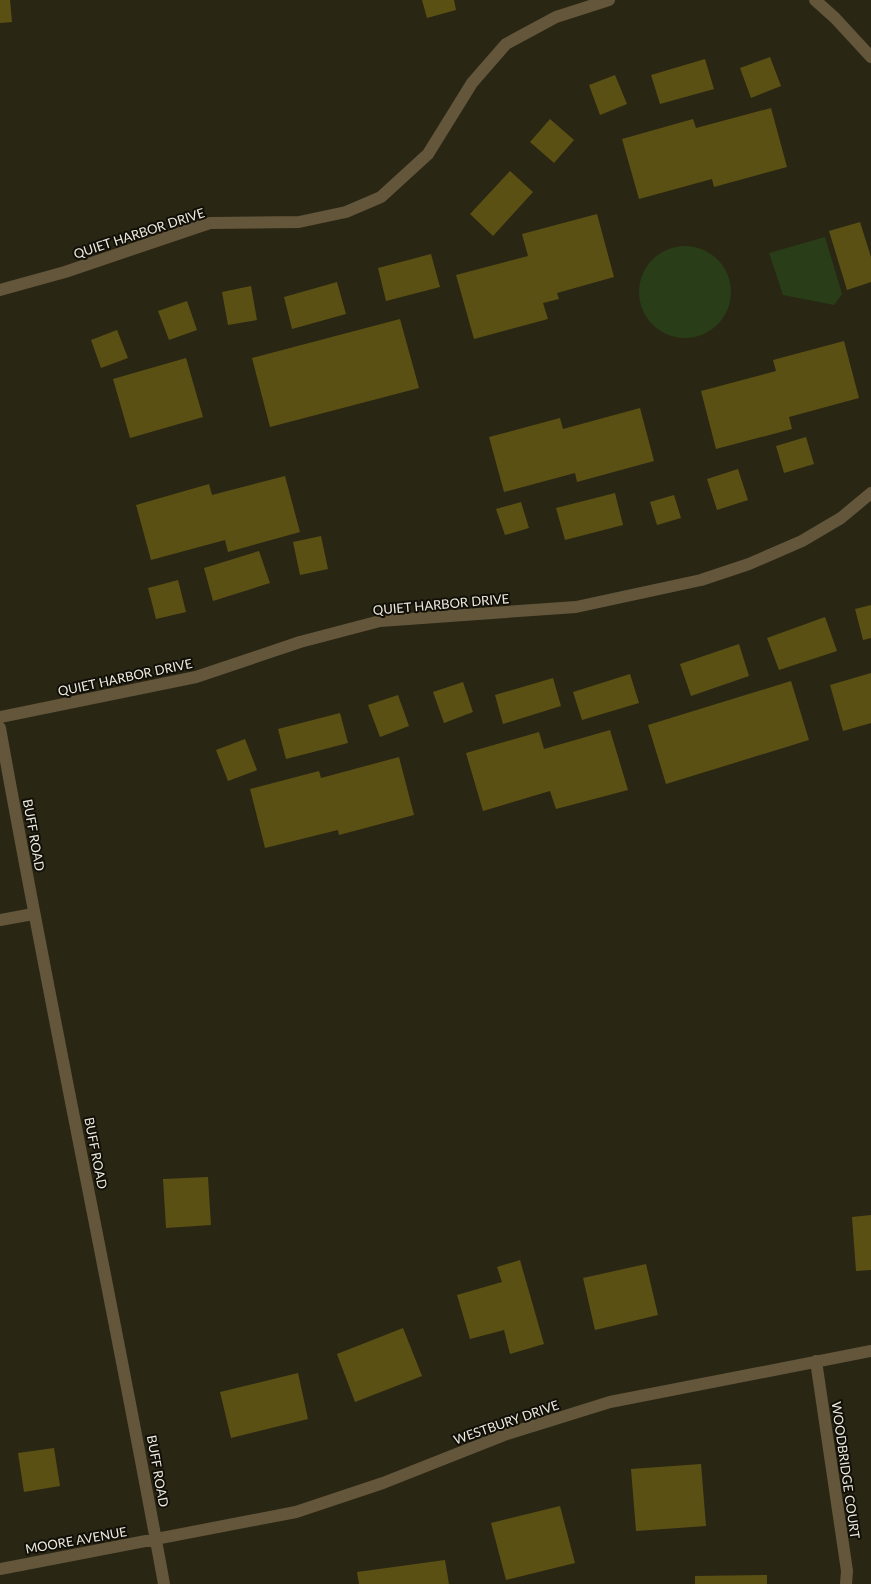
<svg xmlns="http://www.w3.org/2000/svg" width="871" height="1584" font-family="Lato,sans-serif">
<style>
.green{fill:#283d18}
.building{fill:#5b5014}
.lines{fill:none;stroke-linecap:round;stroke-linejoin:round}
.minor{stroke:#63563b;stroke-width:12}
.labels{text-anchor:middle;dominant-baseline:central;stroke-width:4;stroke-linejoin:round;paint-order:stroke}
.street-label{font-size:13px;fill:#eceadf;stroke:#110f07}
</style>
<rect width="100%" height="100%" fill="#2a2614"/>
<path class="green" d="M 825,237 L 842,294 L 834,305 L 783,295 L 769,253 Z
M639 292a46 46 0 1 1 92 0a46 46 0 1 1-92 0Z"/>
<path class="building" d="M 0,0 L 10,0 L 12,22 L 0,23 Z
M 422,0 L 454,0 L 456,10 L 427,18 Z
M 770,57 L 781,86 L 751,98 L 740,68 Z
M 705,59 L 714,89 L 660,104 L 651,75 Z
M 615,75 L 627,104 L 600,115 L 589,85 Z
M 771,108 L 787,167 L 714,187 L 712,179 L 639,199 L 622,139 L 693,119 L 696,128 Z
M 550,119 L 574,140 L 554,163 L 530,142 Z
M 510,171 L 533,192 L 493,236 L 470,214 Z
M 597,214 L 614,277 L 557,293 L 559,299 L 543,303 L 548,319 L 474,339 L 456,275 L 528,256 L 522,234 Z
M 860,222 L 871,257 L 871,282 L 847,290 L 829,231 Z
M 431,254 L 440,287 L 386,301 L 378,268 Z
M 337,282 L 346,314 L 292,329 L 284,297 Z
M 251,286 L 257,320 L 228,325 L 222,292 Z
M 187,301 L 197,330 L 169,340 L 158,311 Z
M 400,319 L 419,388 L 270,427 L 252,358 Z
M 117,330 L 128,358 L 101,368 L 91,340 Z
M 844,341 L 859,398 L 789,417 L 792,429 L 716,449 L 701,391 L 776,371 L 773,360 Z
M 186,358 L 203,417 L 130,438 L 113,379 Z
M 640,408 L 654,461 L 577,482 L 575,473 L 504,492 L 489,437 L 560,418 L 563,429 Z
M 806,437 L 814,464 L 784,473 L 776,446 Z
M 738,469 L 748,500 L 717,510 L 707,479 Z
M 285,476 L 300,532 L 228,552 L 225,540 L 151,560 L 136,505 L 209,484 L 212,495 Z
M 615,493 L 623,525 L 565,540 L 556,508 Z
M 674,495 L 681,518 L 657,525 L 650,502 Z
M 521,502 L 529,528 L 505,535 L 496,509 Z
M 321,536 L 328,569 L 300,575 L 293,542 Z
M 259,551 L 270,583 L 213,601 L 204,568 Z
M 178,580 L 186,612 L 156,619 L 148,588 Z
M 871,605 L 871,638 L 863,640 L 855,609 Z
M 825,617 L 837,651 L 779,670 L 767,638 Z
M 739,644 L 749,676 L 691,696 L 680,664 Z
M 871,673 L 871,723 L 843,731 L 830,685 Z
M 630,674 L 639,703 L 582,720 L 573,692 Z
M 553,678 L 561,706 L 503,724 L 495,695 Z
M 791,681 L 809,740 L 666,784 L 648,725 Z
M 463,682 L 473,712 L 444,723 L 433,692 Z
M 398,695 L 409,726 L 380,737 L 368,705 Z
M 340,713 L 348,743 L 286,759 L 278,729 Z
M 610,730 L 628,790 L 556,809 L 550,791 L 483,811 L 466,753 L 539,732 L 544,749 Z
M 245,739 L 257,770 L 228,781 L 216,750 Z
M 399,757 L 414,815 L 339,835 L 338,830 L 265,848 L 250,789 L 319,771 L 321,778 Z
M 208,1177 L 211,1225 L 166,1228 L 163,1179 Z
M 871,1215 L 871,1270 L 856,1271 L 852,1217 Z
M 520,1260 L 544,1344 L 510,1354 L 504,1330 L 470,1339 L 457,1295 L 502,1282 L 497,1267 Z
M 646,1264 L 658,1315 L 595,1330 L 583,1278 Z
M 403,1328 L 422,1376 L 355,1402 L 337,1354 Z
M 298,1373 L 308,1419 L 231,1438 L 220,1392 Z
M 54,1448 L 60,1486 L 24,1492 L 18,1453 Z
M 701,1464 L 706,1526 L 636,1531 L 631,1469 Z
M 560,1506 L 575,1563 L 506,1580 L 491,1523 Z
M 445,1560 L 449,1584 L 359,1584 L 357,1572 Z
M 767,1575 L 767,1584 L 695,1584 L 695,1576 Z"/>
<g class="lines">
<path class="minor" d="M 815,0 L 835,18 L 871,57
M 0,290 L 65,272 L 210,223 L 299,222 L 346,212 L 381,197 L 428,154 L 472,83 L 506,44 L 556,17 L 609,0
M 0,717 L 196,677 L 300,642 L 380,621 L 576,607 L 701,580 L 749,564 L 802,541 L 841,518 L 871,493
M 0,728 C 51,1014 112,1298 164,1584
M 0,920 L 33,914
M 816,1361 L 847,1571 L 846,1584
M 0,1569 L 296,1512 L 383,1483 L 507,1434 L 610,1402 L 871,1351"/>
</g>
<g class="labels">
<g class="street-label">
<text transform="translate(139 233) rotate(-18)">QUIET HARBOR DRIVE</text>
<text transform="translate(441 604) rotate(-5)">QUIET HARBOR DRIVE</text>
<text transform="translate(125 677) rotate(-12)">QUIET HARBOR DRIVE</text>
<text transform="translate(34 835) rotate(80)">BUFF ROAD</text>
<text transform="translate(96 1153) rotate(79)">BUFF ROAD</text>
<text transform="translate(506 1422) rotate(-19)">WESTBURY DRIVE</text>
<text transform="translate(846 1470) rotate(82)">WOODBRIDGE COURT</text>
<text transform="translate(158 1471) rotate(80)">BUFF ROAD</text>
<text transform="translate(76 1540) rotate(-10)">MOORE AVENUE</text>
</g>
</g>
</svg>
